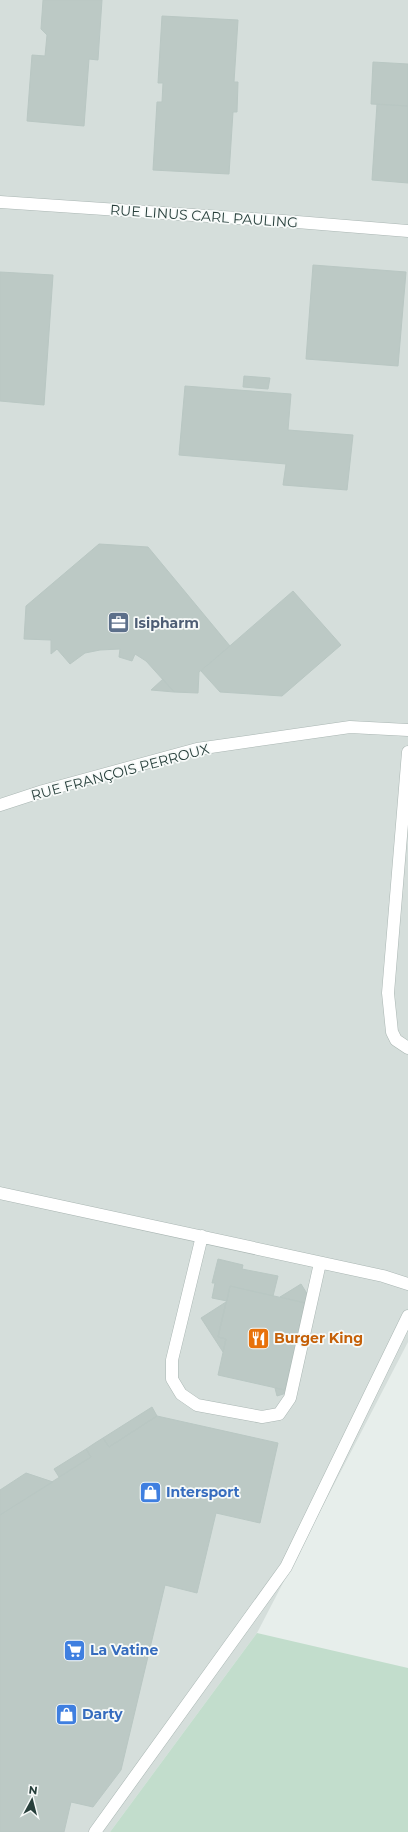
<svg xmlns="http://www.w3.org/2000/svg" width="408" height="1832" font-family="Montserrat,sans-serif">
<style>
.built{fill:#d5dedb}
.green{fill:#c2ddcc}
.building{fill:#bcc9c5;stroke:#b9c7c3}
.lines{fill:none;stroke-linecap:round;stroke-linejoin:round}
.minor-casing{stroke:#aab6b3;stroke-width:13}
.minor{stroke:#fff;stroke-width:12}
.labels{text-anchor:middle;dominant-baseline:central;stroke-width:3.5;stroke-linejoin:round;paint-order:stroke}
.street-label{font-size:14px;fill:#273f3b;stroke:#f7faf9}
.service-label{font-size:14px;font-weight:bold;fill:#4e5e75;stroke:#f7faf9;text-anchor:start}
.food-label{font-size:14px;font-weight:bold;fill:#c56008;stroke:#f7faf9;text-anchor:start}
.shop-label{font-size:14px;font-weight:bold;fill:#366cbe;stroke:#f7faf9;text-anchor:start}
</style>
<rect width="100%" height="100%" fill="#e7eeeb"/>
<path class="built" d="M 0,0 L 408,0 L 408,1342 L 257,1633 L 110,1832 L 0,1832 Z"/>
<path class="green" d="M 257,1633 L 408,1668 L 408,1832 L 110,1832 Z"/>
<path class="building" d="M 43,0 L 102,0 L 98,60 L 89,59 L 84,126 L 27,121 L 32,55 L 45,56 L 47,35 L 41,29 Z
M 162,16 L 238,20 L 234,82 L 238,82 L 237,112 L 233,112 L 229,174 L 153,170 L 157,102 L 162,102 L 163,83 L 158,83 Z
M 373,62 L 408,64 L 408,106 L 371,104 Z
M 377,104 L 408,106 L 408,183 L 372,180 Z
M 313,265 L 406,272 L 398,366 L 306,359 Z
M 0,272 L 53,275 L 44,405 L 0,401 Z
M 244,376 L 270,378 L 268,389 L 243,387 Z
M 185,386 L 291,394 L 288,430 L 353,435 L 347,490 L 283,485 L 286,464 L 179,455 Z
M 99,544 L 148,547 L 230,646 L 199,672 L 198,693 L 174,692 L 146,661 L 135,654 L 132,661 L 119,657 L 120,649 L 100,650 L 85,653 L 70,664 L 57,649 L 51,654 L 51,640 L 24,639 L 26,606 Z
M 293,591 L 341,645 L 282,696 L 220,692 L 201,671 Z
M 163,679 L 174,692 L 151,690 Z
M 218,1259 L 243,1265 L 242,1269 L 278,1276 L 273,1296 L 230,1286 L 227,1301 L 212,1298 L 215,1283 L 212,1283 Z
M 301,1284 L 316,1308 L 302,1317 L 305,1303 L 280,1297 Z
M 230,1286 L 305,1303 L 285,1390 L 218,1375 L 226,1339 L 218,1337 Z
M 226,1302 L 218,1337 L 226,1339 L 223,1352 L 201,1318 Z
M 290,1370 L 296,1390 L 277,1396 L 275,1388 L 285,1390 Z
M 152,1407 L 157,1416 L 109,1447 L 103,1438 Z
M 157,1416 L 278,1443 L 260,1523 L 216,1513 L 197,1593 L 165,1585 L 121,1770 L 93,1807 L 71,1802 L 64,1832 L 0,1832 L 0,1515 L 91,1457 L 86,1449 L 95,1443 L 103,1438 L 109,1447 Z
M 86,1449 L 91,1457 L 59,1477 L 54,1469 Z
M 26,1473 L 53,1482 L 0,1515 L 0,1490 Z"/>
<g class="lines">
<defs>
<path id="minor" d="M 0,202 L 297,222 L 408,231
M 408,752 L 388,993 L 392,1032 L 396,1040 L 408,1048
M 0,805 L 43,791 L 197,749 L 350,727 L 408,730
M 0,1193 L 383,1276 L 408,1284
M 202,1236 L 172,1360 L 172,1379 L 181,1394 L 197,1405 L 262,1417 L 279,1414 L 290,1398 L 320,1263
M 95,1832 L 286,1567 L 408,1316"/>
</defs>
<use href="#minor" class="minor-casing"/>
<use href="#minor" class="minor"/>
</g>
<defs>
<symbol id="office-square" viewBox="-11 -11 22 22"><rect x="-9" y="-9" width="18" height="18" rx="4" fill="#5c6f8a" stroke="#f7faf9"/><path d="M-6-3h4V-5.5h4V-3h4V5H-6ZM-1-4.5V-3h2v-1.5ZM-6 0V1H6V0Z" fill="#fff"/></symbol>
<symbol id="restaurant-square" viewBox="-11 -11 22 22"><rect x="-9" y="-9" width="18" height="18" rx="4" fill="#e8710a" stroke="#f7faf9"/><path d="M-5-6h1v4h1v-4h1v4h1v-4h1v5L-1.5 .5V6h-2V.5L-5-1ZM5-6V6H3V1.5H1.5Q1.5-4 5-6Z" fill="#fff"/></symbol>
<symbol id="shop-square" viewBox="-11 -11 22 22"><rect x="-9" y="-9" width="18" height="18" rx="4" fill="#3f7fe0" stroke="#f7faf9"/><path d="M-5-2.5h2.3a2.7 3.5 0 0 1 5.4 0H5L5.5 6h-11ZM-1.5-2.5h3a1.5 2.3 0 0 0-3 0Z" fill="#fff"/></symbol>
<symbol id="supermarket-square" viewBox="-11 -11 22 22"><rect x="-9" y="-9" width="18" height="18" rx="4" fill="#3f7fe0" stroke="#f7faf9"/><path d="M-6-5.5h2.5l.6 2H6L4.5 2H-2.5L-4.4-4H-6ZM-1.5 3.2a1.3 1.3 0 1 0 .1 0ZM3 3.2a1.3 1.3 0 1 0 .1 0Z" fill="#fff"/></symbol>
</defs>
<g fill-rule="evenodd">
<use href="#office-square" x="106" y="610" width="25" height="25"/>
<use href="#restaurant-square" x="246" y="1326" width="25" height="25"/>
<use href="#shop-square" x="138" y="1480" width="25" height="25"/>
<use href="#supermarket-square" x="62" y="1638" width="25" height="25"/>
<use href="#shop-square" x="54" y="1702" width="25" height="25"/>
</g>
<g class="labels">
<g class="street-label">
<text transform="translate(204 216) rotate(4)">RUE LINUS CARL PAULING</text>
<text transform="translate(120 772) rotate(-15)">RUE FRANÇOIS PERROUX</text>
</g>
<g class="service-label">
<text x="134" y="623">Isipharm</text>
</g>
<g class="food-label">
<text x="274" y="1338">Burger King</text>
</g>
<g class="shop-label">
<text x="166" y="1492">Intersport</text>
<text x="90" y="1650">La Vatine</text>
<text x="82" y="1714">Darty</text>
</g>
</g>
<g transform="translate(32 1800) rotate(7)" stroke="#f7faf9" stroke-width="3" paint-order="stroke">
<path d="M0-3L7 15L0 10L-7 15Z" fill="#273f3b"/>
<text y="-6" font-size="11" font-weight="bold" text-anchor="middle" fill="#273f3b">N</text>
</g>
</svg>
